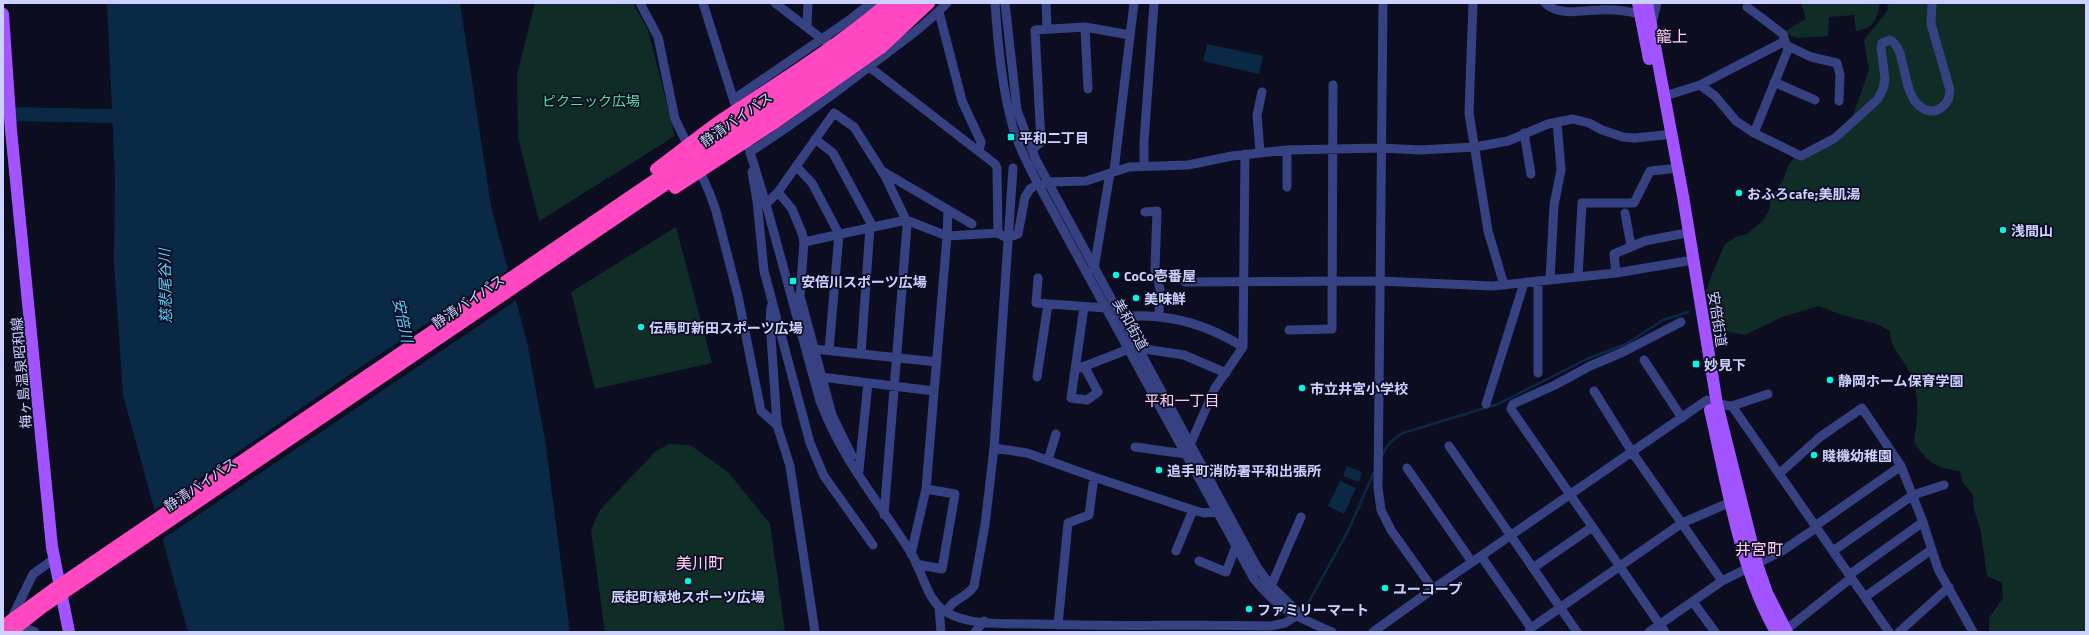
<svg xmlns="http://www.w3.org/2000/svg" width="2089" height="635" font-family="'Titillium Web','Noto Sans JP',sans-serif">
<style>
.green{fill:#102c26}
.water{fill:#0a2944}
.pier{fill:#0d0d22}
.lines{fill:none;stroke-linecap:round;stroke-linejoin:round}
.stream{stroke:#0a2944;stroke-width:2.5}
.river{stroke:#0a2944;stroke-width:14}
.minor{stroke:#364182;stroke-width:9}
.major{stroke:#a154ff;stroke-width:12}
.highway{stroke:#ff48c1;stroke-width:12}
.highway-bridge{stroke:#ff48c1;stroke-width:12}
.poi-dot{fill:#00f8e5;stroke:#0d0d22;stroke-width:1.5}
.labels{text-anchor:middle;dominant-baseline:central;stroke-width:3.5;stroke-linejoin:round;paint-order:stroke}
.park-label{font-size:14px;fill:#56e2a6;stroke:#0d0d22}
.street-label{font-size:14px;fill:#cdd1ff;stroke:#0d0d22}
.poi-label{font-size:14px;font-weight:bold;fill:#cdd1ff;stroke:#0d0d22;text-anchor:start}
.water-label{font-size:15px;font-style:italic;fill:#5bd1ff;stroke:#0d0d22}
.neighbourhood-label{font-size:15px;fill:#ffcff6;stroke:#0d0d22}
.quarter-label{font-size:16px;fill:#ffcff6;stroke:#0d0d22}
</style>
<rect width="100%" height="100%" fill="#0d0d22"/>
<path class="green" d="M 535,3 L 633,3 L 648,30 L 675,136 L 539,221 L 518,137 L 517,75 Z
M 1801,3 L 1880,3 C 1876,21 1875,27 1856,31 L 1854,15 L 1829,17 L 1828,36 L 1797,38 L 1787,34 L 1787,30 L 1806,19 Z
M 1887,3 L 2086,3 L 2086,632 L 1989,632 L 1989,618 L 2003,598 L 2002,583 L 1987,576 L 1981,532 L 1974,509 L 1973,495 L 1963,483 L 1960,471 C 1935,468 1927,462 1914,442 C 1918,416 1921,390 1906,366 C 1899,354 1890,346 1890,331 L 1877,324 L 1842,315 L 1819,306 L 1782,317 L 1745,335 L 1725,331 L 1718,327 L 1709,312 L 1706,291 L 1712,274 L 1725,244 L 1738,236 L 1747,234 L 1763,221 L 1770,208 L 1770,198 L 1783,180 L 1790,162 L 1803,151 L 1836,134 L 1852,118 L 1869,70 L 1864,40 L 1888,10 Z
M 676,227 L 712,363 L 595,389 L 571,292 Z
M 669,444 L 690,445 L 728,472 L 770,524 L 785,632 L 605,632 L 591,530 L 600,510 L 656,451 Z"/>
<path class="water" d="M 107,3 L 460,3 L 491,206 L 527,342 L 545,440 L 570,632 L 188,632 L 123,395 L 114,263 L 115,177 Z
M 1207,44 L 1263,56 L 1259,74 L 1203,61 Z
M 1347,466 L 1362,472 L 1359,482 L 1343,476 Z
M 1340,481 L 1356,488 L 1344,514 L 1328,506 Z"/>
<path class="pier" d="M 510,269 L 518,299 L 161,540 L 153,511 L 359,368 Z"/>
<g class="lines">
<path class="stream" d="M 1382,456 C 1387,445 1392,439 1403,433 L 1498,404 L 1587,359 L 1626,344 L 1663,320 L 1688,312
M 1306,607 L 1348,531 L 1375,470"/>
<path class="river" d="M 3,114 L 117,116 L 130,119"/>
<path class="minor" d="M 640,3 L 658,37 L 675,119 L 690,150
M 703,3 L 738,114
M 775,3 L 822,39 L 837,48
M 995,3 C 998,45 1002,91 1014,131 C 1020,149 1029,167 1038,184 L 1254,579 C 1280,611 1295,616 1332,632
M 1005,3 L 1017,110 L 1036,160 L 1257,567 L 1271,586 L 1298,612
M 1046,3 L 1047,29
M 1473,3 L 1469,113 L 1488,231 L 1504,285
M 1545,3 C 1560,17 1581,10 1600,10 C 1613,9 1627,11 1640,14
M 1747,7 L 1783,34 L 1786,45 L 1811,57 L 1837,63 L 1840,75 L 1839,101
M 939,12 L 962,101 L 981,142 L 979,151
M 1652,23 L 1657,3
M 807,27 L 808,3
M 1085,27 L 1088,89
M 857,60 L 876,72 L 995,164 L 997,168 L 998,233 L 1007,238 L 1018,234 L 1025,197 L 1030,189 L 1036,185 L 1049,182 L 1086,181 L 1129,167 L 1188,165 L 1232,156 L 1287,150 L 1381,148 L 1420,150 L 1475,147 L 1508,141 L 1548,124 L 1573,119 L 1589,123 L 1602,130 L 1623,137 L 1635,138 L 1664,135
M 1774,82 L 1815,100
M 1700,85 L 1785,41
M 1665,96 L 1700,85 L 1715,96 L 1736,121 L 1754,133 L 1801,156 L 1835,138 L 1878,99 L 1883,89 L 1885,79 L 1881,48 L 1882,43 L 1890,40 C 1909,49 1899,99 1926,110 C 1932,112 1938,111 1943,106 C 1949,101 1949,97 1950,90 L 1931,24 L 1932,3
M 734,99 L 848,21 L 871,3
M 1524,133 L 1531,174
M 1754,133 L 1789,47
M 745,136 L 766,204 L 820,401 C 843,462 878,500 911,553 C 923,572 926,600 946,612 C 972,627 1009,623 1038,624 C 1116,627 1193,624 1270,626 L 1285,623 L 1296,616
M 815,139 L 833,153 L 873,227
M 1032,150 L 1041,142 L 1035,30 L 1085,27 L 1130,35
M 750,152 C 795,123 837,92 879,59 C 903,41 927,24 947,3
M 1260,152 L 1257,115 L 1262,92
M 796,166 L 812,183 L 839,234 L 829,350
M 1144,166 L 1144,142 L 1154,3
M 698,167 L 710,194 L 716,211 L 738,296 L 761,411 L 777,425
M 882,171 L 972,224
M 1114,171 L 1134,3
M 752,172 L 757,201 L 764,271 L 810,443 L 824,476 L 873,545
M 1287,187 L 1287,150
M 778,192 L 792,209 L 802,233 L 804,242 L 800,296 L 832,415 L 852,456
M 766,204 L 778,192 L 834,113 L 854,127 L 885,176 L 906,220 L 907,226 L 884,515
M 948,211 L 947,236 L 998,233
M 1145,212 L 1157,211 L 1155,269 L 1160,289 L 1159,315
M 1625,213 L 1631,246
M 804,242 L 906,220 L 947,236 L 926,489 L 911,554
M 1094,269 L 1110,173
M 1616,273 L 1614,254 L 1645,241 L 1681,234
M 1578,277 L 1582,203 L 1634,203 L 1650,171 L 1670,169
M 1038,278 L 1036,303 L 1106,308
M 1550,280 L 1554,205 L 1561,170 L 1557,122
M 1185,282 L 1380,281 L 1492,286 L 1616,273 L 1693,260
M 771,307 L 770,321 L 777,425 L 790,466 L 815,632
M 1084,307 L 1071,398 L 1087,400 L 1098,392 L 1084,366
M 1121,317 C 1166,312 1205,323 1243,347
M 1289,330 L 1332,329 L 1333,85
M 1138,348 L 1184,355 L 1226,373
M 814,349 L 937,362
M 861,354 L 870,227
M 1644,360 L 1682,418
M 1080,368 L 1129,349
M 1538,373 L 1538,281
M 821,377 L 934,391
M 1037,377 L 1048,304
M 1594,391 L 1632,452 L 1722,581
M 1486,404 L 1524,283
M 1732,406 L 1768,394
M 1449,446 L 1577,632
M 1135,447 L 1186,454 L 1215,388 L 1243,347 L 1245,154
M 994,448 L 1027,453 L 1094,477 L 1193,510 L 1204,513 L 1217,511
M 1048,460 L 1056,434
M 1407,468 L 1472,562
M 859,470 L 868,383
M 1779,474 L 1820,437 L 1862,408 L 1901,466 L 1923,522 L 1938,569 L 1973,632
M 1815,526 L 1901,466
M 1176,551 L 1193,510
M 1833,551 L 1913,495 L 1944,485
M 1481,556 L 1531,628
M 1199,561 L 1226,572 L 1236,546
M 916,564 L 942,569 L 955,494 L 926,489
M 1533,568 L 1592,527
M 1849,575 L 1923,522
M 1271,586 L 1301,517
M 1433,589 L 1707,400 L 1717,404 L 1732,406 L 1889,632
M 1865,597 L 1931,550
M 1693,602 L 1715,632
M 939,607 L 941,632
M 947,612 C 951,599 967,598 974,586 L 985,525 L 994,448 L 1013,168
M 15,624 L 35,632
M 1058,625 L 1068,523 L 1089,515 L 1094,477
M 5,632 L 33,574 L 54,559
M 975,632 L 984,621
M 1373,632 L 1433,589 L 1391,530 L 1381,510 L 1378,488 L 1383,3
M 1529,632 L 1531,628 L 1682,523 L 1731,502
M 1649,632 L 1722,581 L 1782,551 L 1816,528
M 1665,632 L 1511,409 L 1513,404 L 1555,385 L 1590,366 L 1623,352 L 1681,322
M 1783,632 L 1851,578
M 1899,632 L 1949,587"/>
<path class="major" d="M 1638,3 L 1649,59
M 1647,3 L 1683,196 L 1717,404 L 1757,564 L 1767,593 L 1787,632
M 3,14 L 11,130 L 52,547 L 69,632
M 1710,410 C 1727,483 1739,567 1776,632"/>
<path class="highway" d="M 882,47 L 929,3"/>
<path class="highway-bridge" d="M 656,169 C 679,152 701,134 724,118 C 780,81 836,47 887,3
M 675,188 L 773,124 L 882,47
M 3,626 L 52,590 L 797,83 L 868,33 L 902,3
M 11,632 L 43,607 L 721,147 L 873,41 L 918,3"/>
</g>
<g class="poi-dot">
<rect x="1007" y="133" width="8" height="8" rx="2"/>
<circle cx="1739" cy="193" r="4"/>
<circle cx="2003" cy="230" r="4"/>
<circle cx="1116" cy="275" r="4"/>
<rect x="789" y="277" width="8" height="8" rx="2"/>
<circle cx="1136" cy="298" r="4"/>
<circle cx="641" cy="327" r="4"/>
<rect x="1692" y="360" width="8" height="8" rx="2"/>
<circle cx="1830" cy="380" r="4"/>
<circle cx="1302" cy="388" r="4"/>
<circle cx="1814" cy="455" r="4"/>
<circle cx="1159" cy="470" r="4"/>
<circle cx="688" cy="581" r="4"/>
<circle cx="1385" cy="588" r="4"/>
<circle cx="1249" cy="609" r="4"/>
</g>
<g class="labels">
<g class="park-label">
<text x="591" y="100">ピクニック広場</text>
</g>
<g class="street-label">
<text transform="translate(736 119) rotate(-35)">静清バイパス</text>
<text transform="translate(468 301) rotate(-34)">静清バイパス</text>
<text transform="translate(1718 319) rotate(81)">安倍街道</text>
<text transform="translate(1131 324) rotate(61)">美和街道</text>
<text transform="translate(21 373) rotate(-95)">梅ヶ島温泉昭和線</text>
<text transform="translate(200 484) rotate(-34)">静清バイパス</text>
</g>
<g class="poi-label">
<text x="1019" y="137">平和二丁目</text>
<text x="1747" y="193">おふろcafe;美肌湯</text>
<text x="2011" y="230">浅間山</text>
<text x="1124" y="275">CoCo壱番屋</text>
<text x="801" y="281">安倍川スポーツ広場</text>
<text x="1144" y="298">美味鮮</text>
<text x="649" y="327">伝馬町新田スポーツ広場</text>
<text x="1704" y="364">妙見下</text>
<text x="1838" y="380">静岡ホーム保育学園</text>
<text x="1310" y="388">市立井宮小学校</text>
<text x="1822" y="455">賤機幼稚園</text>
<text x="1167" y="470">追手町消防署平和出張所</text>
<text x="1393" y="588">ユーコープ</text>
<text x="688" y="596" text-anchor="middle">辰起町緑地スポーツ広場</text>
<text x="1257" y="609">ファミリーマート</text>
</g>
<g class="water-label">
<text transform="translate(165 286) rotate(-91)">慈悲尾谷川</text>
<text transform="translate(403 320) rotate(78)">安倍川</text>
</g>
<g class="neighbourhood-label">
<text x="1182" y="400">平和一丁目</text>
</g>
<g class="quarter-label">
<text x="1672" y="36">籠上</text>
<text x="1759" y="549">井宮町</text>
<text x="700" y="563">美川町</text>
</g>
</g>
<rect width="2089" height="635" fill="none" stroke="#cdd1ff" stroke-width="8"/>
</svg>
